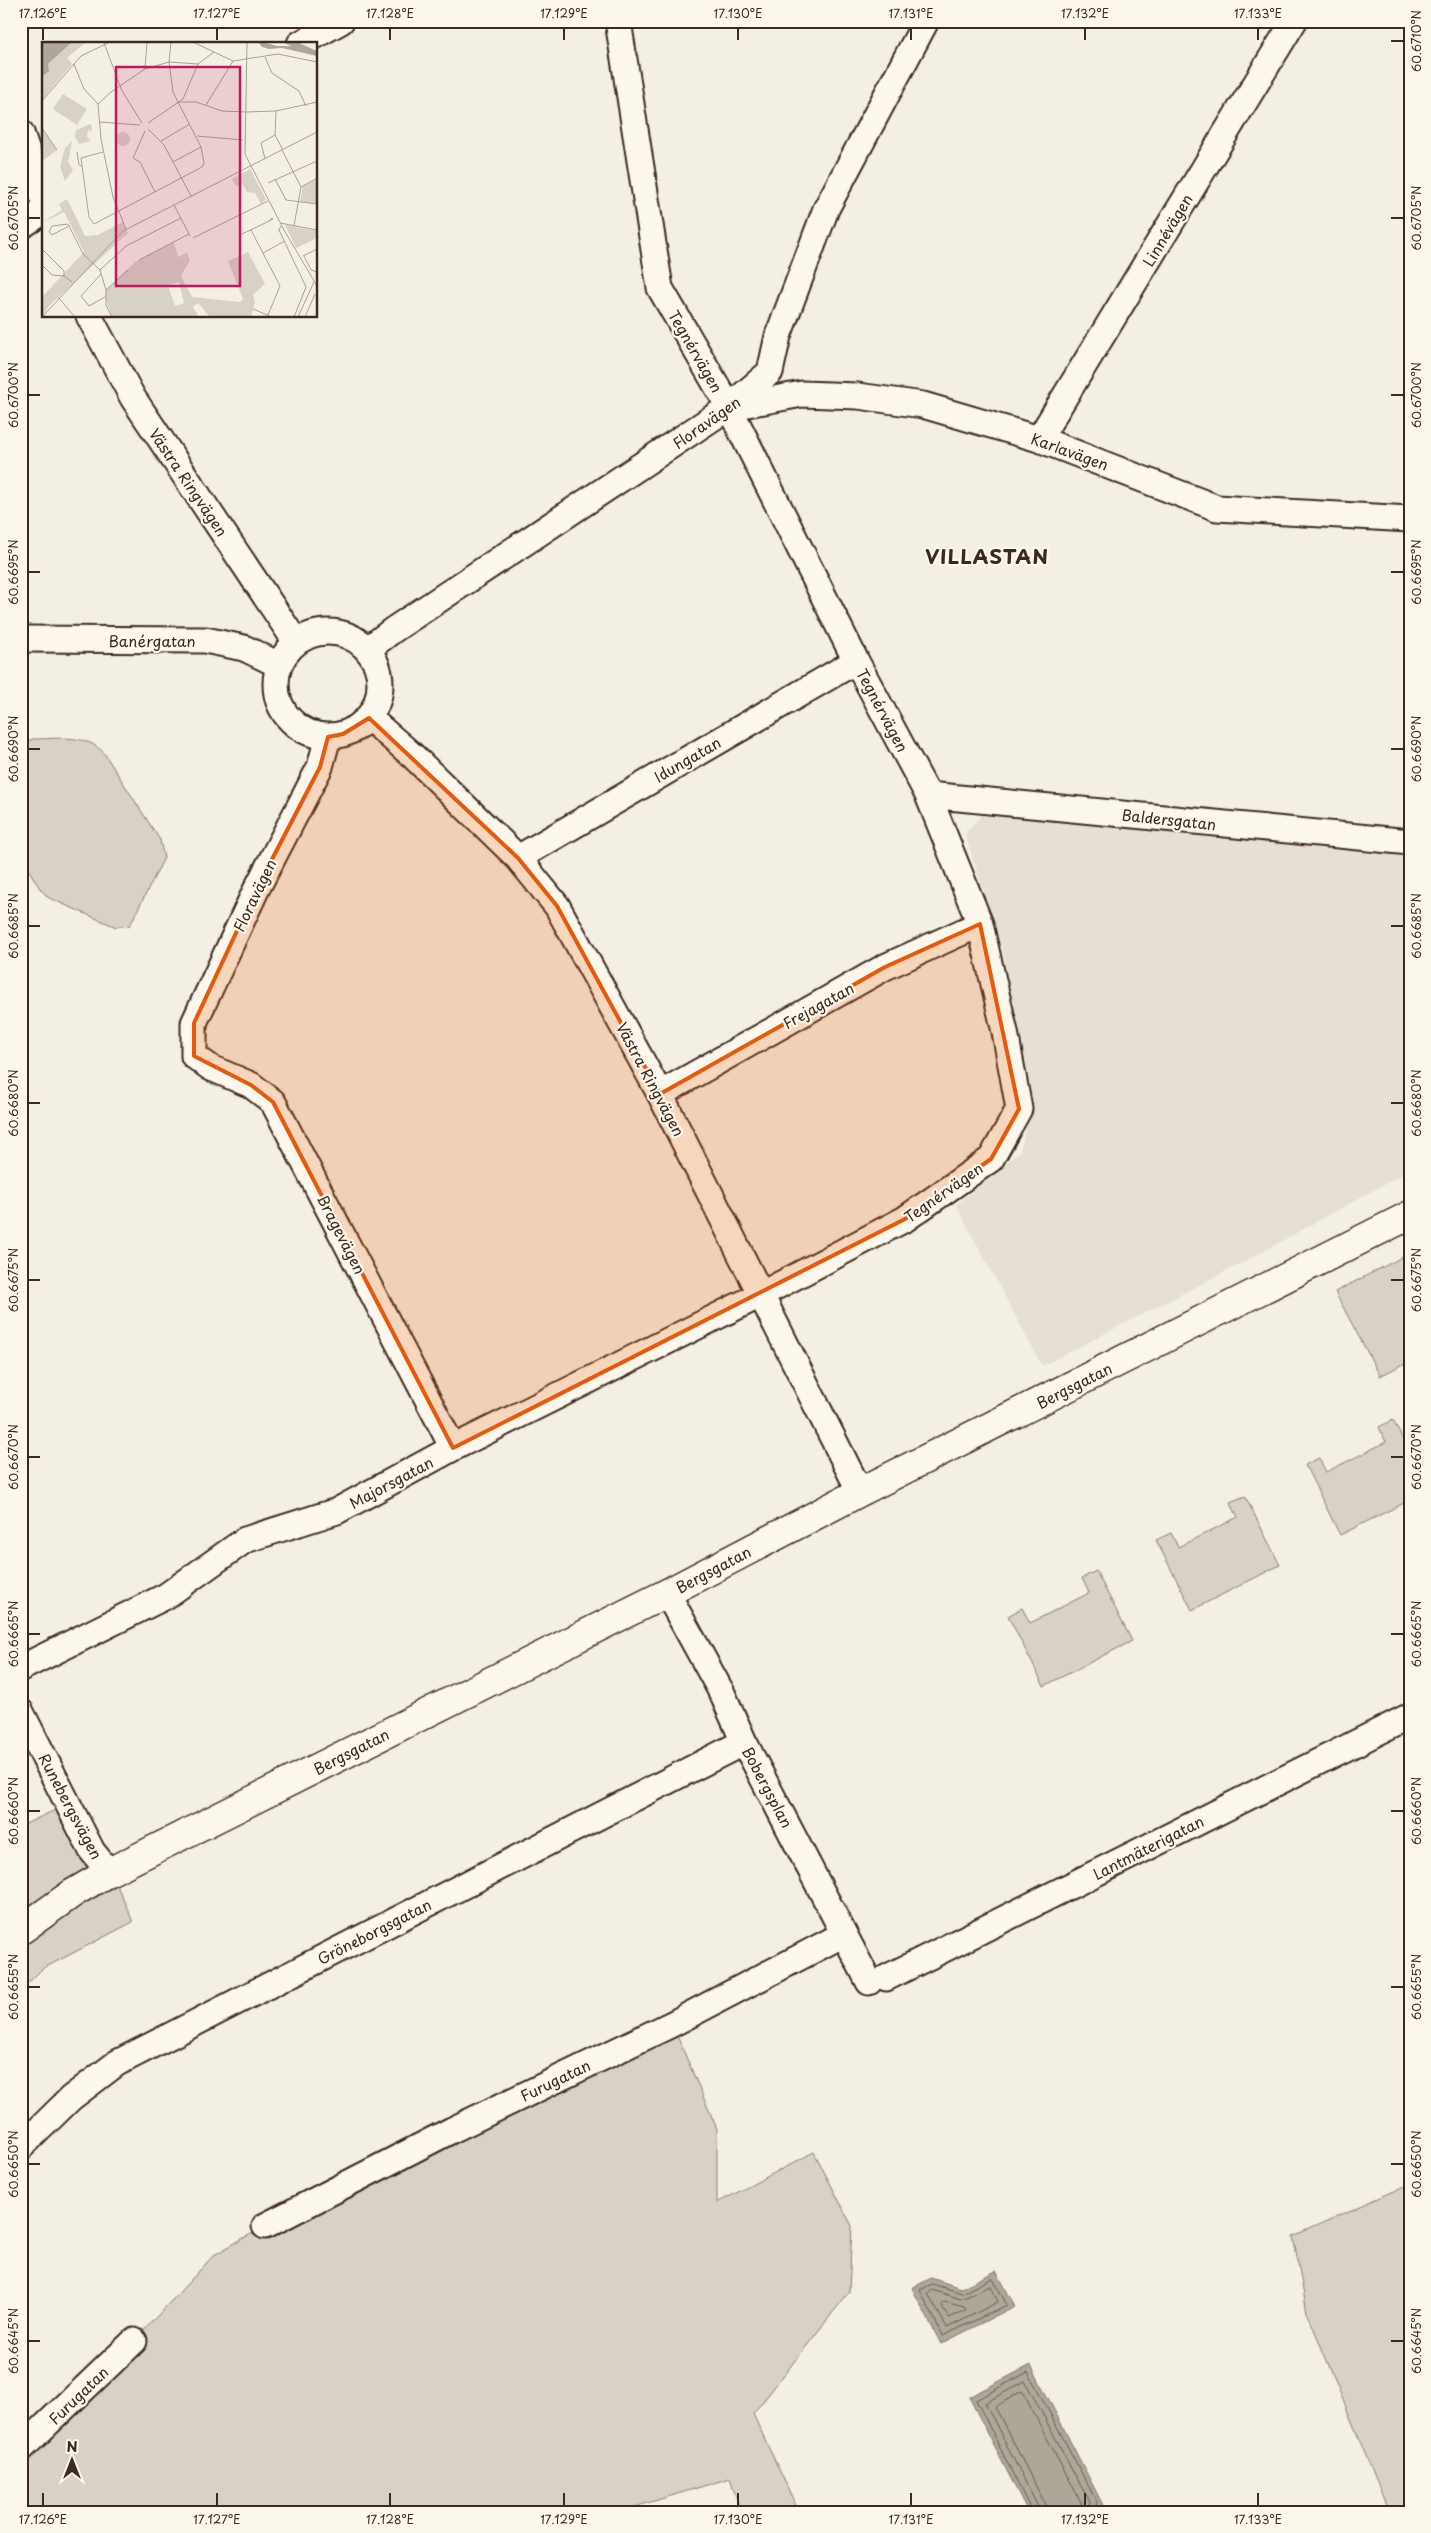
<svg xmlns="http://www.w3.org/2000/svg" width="1431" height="2533" font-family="'Playpen Sans',sans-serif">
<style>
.built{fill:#e5dfd4}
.green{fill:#d8d1c6;stroke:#8a7e72}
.water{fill:#afa69a;stroke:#817468}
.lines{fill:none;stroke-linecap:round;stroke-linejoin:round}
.shore{stroke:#695c50;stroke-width:1}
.minor-casing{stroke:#3b2a1e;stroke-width:29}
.tertiary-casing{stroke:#3b2a1e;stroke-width:31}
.minor{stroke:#fbf7ec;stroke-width:25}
.tertiary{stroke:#fbf7ec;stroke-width:28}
.marked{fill:#e8590c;fill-opacity:0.2;stroke:#e8590c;stroke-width:4;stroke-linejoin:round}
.ticks{fill:none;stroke:#3b2a1e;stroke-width:2}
.labels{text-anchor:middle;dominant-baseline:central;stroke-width:4.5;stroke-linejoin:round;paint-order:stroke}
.street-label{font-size:15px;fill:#3b2a1e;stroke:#fbf7ec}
.district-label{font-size:20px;font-weight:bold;letter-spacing:1px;fill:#3b2a1e;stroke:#fbf7ec}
.inset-road{fill:none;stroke:#a9a095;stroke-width:1}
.view{fill:#c2185b;fill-opacity:0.15;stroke:#c2185b;stroke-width:2.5}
.inset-edge{fill:none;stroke:#3b2a1e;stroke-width:2.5}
.neatline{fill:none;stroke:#3b2a1e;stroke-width:2}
.ticks-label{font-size:12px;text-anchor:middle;fill:#3b2a1e}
</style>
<rect width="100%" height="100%" fill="#f3efe4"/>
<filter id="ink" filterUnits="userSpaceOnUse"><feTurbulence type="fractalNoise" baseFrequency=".02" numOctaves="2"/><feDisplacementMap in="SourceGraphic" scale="10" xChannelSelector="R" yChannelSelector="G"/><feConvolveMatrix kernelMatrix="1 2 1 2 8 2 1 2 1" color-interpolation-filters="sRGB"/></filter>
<g filter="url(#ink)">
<path class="built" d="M 983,813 L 1410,850 L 1410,1170 L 1238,1265 L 1042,1366 L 956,1205 L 1020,1151 L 1031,1108 L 1002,948 L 965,834 Z"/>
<path class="green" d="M 33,739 C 58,739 86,733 104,753 L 160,840 L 164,858 L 130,925 L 116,927 L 49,898 L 41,890 L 21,858 L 21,743 Z
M 1410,1253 L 1410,1361 L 1380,1376 L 1335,1292 Z
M 1393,1420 L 1410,1453 L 1410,1500 L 1340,1535 L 1305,1465 L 1319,1458 L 1326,1472 L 1386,1442 L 1379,1427 Z
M 1245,1496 L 1280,1565 L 1192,1610 L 1156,1540 L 1171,1533 L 1178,1547 L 1238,1517 L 1230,1502 Z
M 1096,1571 L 1132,1641 L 1044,1686 L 1008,1616 L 1022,1608 L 1030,1623 L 1089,1593 L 1082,1578 Z
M 68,1804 L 98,1842 L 133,1922 L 42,1969 L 21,1990 L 21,1826 Z
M 672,2024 L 717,2129 L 717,2203 L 814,2152 L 852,2226 L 849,2292 L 753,2414 L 799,2512 L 741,2512 L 730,2478 L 618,2512 L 21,2512 L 21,2450 L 134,2341 L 214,2255 L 265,2226 Z
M 1410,2184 L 1410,2512 L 1389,2512 L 1307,2312 L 1293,2236 Z"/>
<path class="water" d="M 996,2271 L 1015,2306 L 941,2344 L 912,2288 L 931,2278 L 961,2288 Z
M 1031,2365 L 1104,2507 L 1094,2512 L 1028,2512 L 969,2397 Z"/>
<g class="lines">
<path class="shore" d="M 993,2278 L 1007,2305 L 943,2336 L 920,2290 L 932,2284 L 962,2293 Z
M 991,2286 L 998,2302 L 947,2328 L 928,2294 L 932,2290 L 961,2299 Z
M 945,2302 L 964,2307 L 966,2310 L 949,2318 L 942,2306 Z
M 1032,2512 L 976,2400 L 1028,2372 L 1097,2502 L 1093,2512
M 1038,2512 L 1037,2505 L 985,2403 L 1025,2381 L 1089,2501 L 1087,2512
M 1046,2512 L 1044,2502 L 995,2407 L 1022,2391 L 1081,2502 L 1080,2512"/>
<defs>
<path id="minor" d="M 300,44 L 341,21
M 21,133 L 44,200
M 21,226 L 44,211
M 89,316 L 133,398 L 296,642
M 731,407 L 802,394 L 858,396 L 923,405 L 1039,439 L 1217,508 L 1410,519
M 1039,439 L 1294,21
M276 684a52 52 0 1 1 104 0a52 52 0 1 1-104 0Z
M 21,639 L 205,640 L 244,648 L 279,665
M 368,649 L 393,630 L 729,407 L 770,372 L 778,336 L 826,209 L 926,21
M 369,718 L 413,756 L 518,858 L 557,906 L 660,1094 L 860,1492
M 328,737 L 320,767 L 256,890 L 194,1023 L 194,1056 L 211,1068 L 251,1085 L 273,1102 L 453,1448
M 928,795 L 1410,842
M 518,858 L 856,661
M 660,1094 L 885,967 L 980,924
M 667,1593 L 722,1693 L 744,1742 L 869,1982
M 21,1668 L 166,1596 L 245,1540 L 337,1511 L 453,1448 L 762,1294 L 905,1219 L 991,1159 L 1019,1109 L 1005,1032 L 980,924 L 928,795 L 856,661 L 729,407 L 660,288 L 618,21
M 21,1712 L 92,1851 L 109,1872
M 886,1978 L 1410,1716
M 21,2147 L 71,2098 L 117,2063 L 744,1742
M 265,2226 L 452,2130 L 672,2024 L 844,1934
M 21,2449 L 134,2341"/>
<path id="tertiary" d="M 21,1930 L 73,1893 L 109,1872 L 667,1593 L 860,1492 L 1410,1215"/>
</defs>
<use href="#minor" class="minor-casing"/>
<use href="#tertiary" class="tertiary-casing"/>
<use href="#minor" class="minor"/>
<use href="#tertiary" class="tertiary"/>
</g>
</g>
<path class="marked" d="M 369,718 L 518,858 L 557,906 L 660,1094 L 885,967 L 980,924 L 1019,1109 L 991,1159 L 905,1219 L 453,1448 L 273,1102 L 251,1085 L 194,1056 L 194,1023 L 256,890 L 320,767 L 328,737 L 343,734 Z"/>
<path class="ticks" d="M 43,28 L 43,40M 217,28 L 217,40M 390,28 L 390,40M 564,28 L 564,40M 738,28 L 738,40M 911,28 L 911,40M 1085,28 L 1085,40M 1258,28 L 1258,40M 1391,41 L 1404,41M 28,218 L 40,218M 1391,218 L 1404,218M 28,395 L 40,395M 1391,395 L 1404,395M 28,572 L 40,572M 1391,572 L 1404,572M 28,749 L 40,749M 1391,749 L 1404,749M 28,926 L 40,926M 1391,926 L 1404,926M 28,1103 L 40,1103M 1391,1103 L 1404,1103M 28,1280 L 40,1280M 1391,1280 L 1404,1280M 28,1457 L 40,1457M 1391,1457 L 1404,1457M 28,1634 L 40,1634M 1391,1634 L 1404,1634M 28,1811 L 40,1811M 1391,1811 L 1404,1811M 28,1987 L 40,1987M 1391,1987 L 1404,1987M 28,2164 L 40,2164M 1391,2164 L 1404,2164M 28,2341 L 40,2341M 1391,2341 L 1404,2341M 43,2493 L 43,2506M 217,2493 L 217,2506M 390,2493 L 390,2506M 564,2493 L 564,2506M 738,2493 L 738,2506M 911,2493 L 911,2506M 1085,2493 L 1085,2506M 1258,2493 L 1258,2506"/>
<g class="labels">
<g class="street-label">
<text transform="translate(1167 230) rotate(-59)">Linnévägen</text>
<text transform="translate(696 351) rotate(60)">Tegnérvägen</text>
<text transform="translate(706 422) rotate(-35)">Floravägen</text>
<text transform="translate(1070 451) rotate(20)">Karlavägen</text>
<text transform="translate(189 482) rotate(56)">Västra Ringvägen</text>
<text x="152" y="640">Banérgatan</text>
<text transform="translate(883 710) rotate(62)">Tegnérvägen</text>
<text transform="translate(687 759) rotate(-30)">Idungatan</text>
<text transform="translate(1169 819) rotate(6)">Baldersgatan</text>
<text transform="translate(254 895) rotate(-64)">Floravägen</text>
<text transform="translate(818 1005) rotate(-29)">Frejagatan</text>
<text transform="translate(651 1079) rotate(62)">Västra Ringvägen</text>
<text transform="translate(943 1192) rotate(-35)">Tegnérvägen</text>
<text transform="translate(342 1234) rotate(63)">Bragevägen</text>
<text transform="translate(1074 1385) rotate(-27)">Bergsgatan</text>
<text transform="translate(391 1482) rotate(-28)">Majorsgatan</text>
<text transform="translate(713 1569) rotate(-28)">Bergsgatan</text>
<text transform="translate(351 1751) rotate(-27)">Bergsgatan</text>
<text transform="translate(768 1787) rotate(62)">Bobergsplan</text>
<text transform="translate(71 1806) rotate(62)">Runebergsvägen</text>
<text transform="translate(1148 1847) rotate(-27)">Lantmäterigatan</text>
<text transform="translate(374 1931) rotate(-27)">Gröneborgsgatan</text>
<text transform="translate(555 2080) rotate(-26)">Furugatan</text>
<text transform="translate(78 2395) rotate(-44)">Furugatan</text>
</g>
<g class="district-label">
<text x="987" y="556">VILLASTAN</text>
</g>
</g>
<g transform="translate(42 42)">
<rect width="275" height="275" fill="#f3efe4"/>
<path d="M 30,0 L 44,0 L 25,16 L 30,22 L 0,58 L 0,35 L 5,31 L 6,22 ZM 21,52 L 45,67 L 35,83 L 11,67 ZM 49,82 L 50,89 L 46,88 L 45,95 L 49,99 L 37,102 L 33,95 L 34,88 ZM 0,86 L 15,108 L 0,119 ZM74 97a7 7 0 1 1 14 0a7 7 0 1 1-14 0ZM 30,99 L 26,120 L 31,128 L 23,139 L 18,125 L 23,106 ZM 208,127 L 224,157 L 219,162 L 213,151 L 205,150 L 200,141 L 194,144 L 190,137 ZM 275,137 L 275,161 L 258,160 L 261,144 ZM 25,157 L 43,194 L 56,193 L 81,180 L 86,191 L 7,264 L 0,275 L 0,255 L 42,210 L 22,170 L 0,181 L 20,168 L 17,162 ZM 243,183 L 275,189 L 275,196 L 254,206 ZM 132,200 L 136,215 L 145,211 L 148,218 L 139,234 L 150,255 L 198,260 L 201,257 L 186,219 L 206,210 L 223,242 L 211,253 L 213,260 L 209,275 L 168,275 L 156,261 L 151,265 L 157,275 L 70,275 L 63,255 L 64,248 L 93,220 ZM 137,240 L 142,261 L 133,264 L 126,243 Z" fill="#d8d1c6" fill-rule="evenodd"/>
<path d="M 0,0 L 30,0 L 6,22 L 7,29 L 0,35 ZM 220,0 L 235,4 L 249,4 L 240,0 L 255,0 L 275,9 L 275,14 L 240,6 L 227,7 L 220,5 L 217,1 Z" fill="#afa69a"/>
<path class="inset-road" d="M 151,0 L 191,19 L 236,12 L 275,20M 205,0 L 203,112 L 242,188 L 275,244M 62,1 L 80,49 L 100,81M 223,15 L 230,31 L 257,49 L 264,64M 32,22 L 42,47 L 56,62M 103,27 L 105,0M 0,59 L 39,14 L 68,0M 137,60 L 154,60 L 180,69 L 204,70 L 234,69 L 275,60M 164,63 L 191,19M 234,69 L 233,93 L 241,108M 57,80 L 98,83M 106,81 L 141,57 L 156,22 L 172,10M 0,86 L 15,108M 106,87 L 122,103 L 149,154M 103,89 L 91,116 L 98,120 L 113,150M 155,94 L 201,98M 119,99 L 148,82M 240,108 L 259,145M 35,110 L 37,123 L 40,124M 61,110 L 39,116 L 47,175 L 52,182 L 160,125 L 162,121 L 159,105 L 131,50 L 127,20 L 129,0M 223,117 L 219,101 L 233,93M 131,120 L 159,105M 233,137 L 244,158 L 275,162M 226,141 L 275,119M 132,163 L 148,194M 238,181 L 275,188M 27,184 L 10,193 L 7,190 L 10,184 L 26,182 L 41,212 L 58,228 L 64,248 L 64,263 L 70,275M 239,184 L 237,188 L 264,245 L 252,275M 252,184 L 259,145 L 275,136M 84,187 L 71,155 L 59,97 L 56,62 L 69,50 L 103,27 L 127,20 L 156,22M 209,188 L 238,244 L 226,273M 198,193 L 221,182 L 231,177 L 230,176 L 227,179M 151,196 L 226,159M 0,207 L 22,229 L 22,234M 221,211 L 243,199M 261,214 L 275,207M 262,214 L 269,228 L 275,230M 97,218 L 147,192M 0,223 L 10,233 L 22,234 L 30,240M 58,228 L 84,204 L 139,176M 59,232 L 39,254 L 47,264 L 63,255M 64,248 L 86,228M 16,255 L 33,275M 211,267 L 230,275M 0,275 L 81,189 L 275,90M 256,275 L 272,240M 263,275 L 273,252"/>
<path class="view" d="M 74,25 L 198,25 L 198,244 L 74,244 Z"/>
<rect width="275" height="275" class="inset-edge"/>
</g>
<rect width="1431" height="2533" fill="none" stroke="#fbf7ec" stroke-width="55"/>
<g transform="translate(72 2460)" stroke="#fbf7ec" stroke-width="4" paint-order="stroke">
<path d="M0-4L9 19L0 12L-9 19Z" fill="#3b2a1e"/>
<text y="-8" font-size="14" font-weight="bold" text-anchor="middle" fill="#3b2a1e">N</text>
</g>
<rect x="28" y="28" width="1376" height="2478" class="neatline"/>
<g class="ticks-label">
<text x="43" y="18">17.126°E</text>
<text x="217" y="18">17.127°E</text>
<text x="390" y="18">17.128°E</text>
<text x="564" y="18">17.129°E</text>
<text x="738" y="18">17.130°E</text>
<text x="911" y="18">17.131°E</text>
<text x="1085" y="18">17.132°E</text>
<text x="1258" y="18">17.133°E</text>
<text transform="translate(1417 41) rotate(-90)" y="4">60.6710°N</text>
<text transform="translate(14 218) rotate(-90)" y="4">60.6705°N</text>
<text transform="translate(1417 218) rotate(-90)" y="4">60.6705°N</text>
<text transform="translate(14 395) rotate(-90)" y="4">60.6700°N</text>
<text transform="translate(1417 395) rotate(-90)" y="4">60.6700°N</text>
<text transform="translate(14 572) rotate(-90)" y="4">60.6695°N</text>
<text transform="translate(1417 572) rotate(-90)" y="4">60.6695°N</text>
<text transform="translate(14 749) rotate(-90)" y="4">60.6690°N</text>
<text transform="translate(1417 749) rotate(-90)" y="4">60.6690°N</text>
<text transform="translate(14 926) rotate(-90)" y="4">60.6685°N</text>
<text transform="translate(1417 926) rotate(-90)" y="4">60.6685°N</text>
<text transform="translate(14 1103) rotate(-90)" y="4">60.6680°N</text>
<text transform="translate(1417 1103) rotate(-90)" y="4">60.6680°N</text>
<text transform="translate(14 1280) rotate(-90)" y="4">60.6675°N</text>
<text transform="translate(1417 1280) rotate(-90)" y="4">60.6675°N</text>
<text transform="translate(14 1457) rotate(-90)" y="4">60.6670°N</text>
<text transform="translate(1417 1457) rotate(-90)" y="4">60.6670°N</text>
<text transform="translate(14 1634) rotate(-90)" y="4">60.6665°N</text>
<text transform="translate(1417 1634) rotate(-90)" y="4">60.6665°N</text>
<text transform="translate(14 1811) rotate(-90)" y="4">60.6660°N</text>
<text transform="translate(1417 1811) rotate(-90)" y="4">60.6660°N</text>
<text transform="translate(14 1987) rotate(-90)" y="4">60.6655°N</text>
<text transform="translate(1417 1987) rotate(-90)" y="4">60.6655°N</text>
<text transform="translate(14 2164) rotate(-90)" y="4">60.6650°N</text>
<text transform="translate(1417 2164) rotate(-90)" y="4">60.6650°N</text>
<text transform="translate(14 2341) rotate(-90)" y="4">60.6645°N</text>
<text transform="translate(1417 2341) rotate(-90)" y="4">60.6645°N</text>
<text x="43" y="2524">17.126°E</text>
<text x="217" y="2524">17.127°E</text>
<text x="390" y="2524">17.128°E</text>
<text x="564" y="2524">17.129°E</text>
<text x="738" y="2524">17.130°E</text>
<text x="911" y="2524">17.131°E</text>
<text x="1085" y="2524">17.132°E</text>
<text x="1258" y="2524">17.133°E</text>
</g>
</svg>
